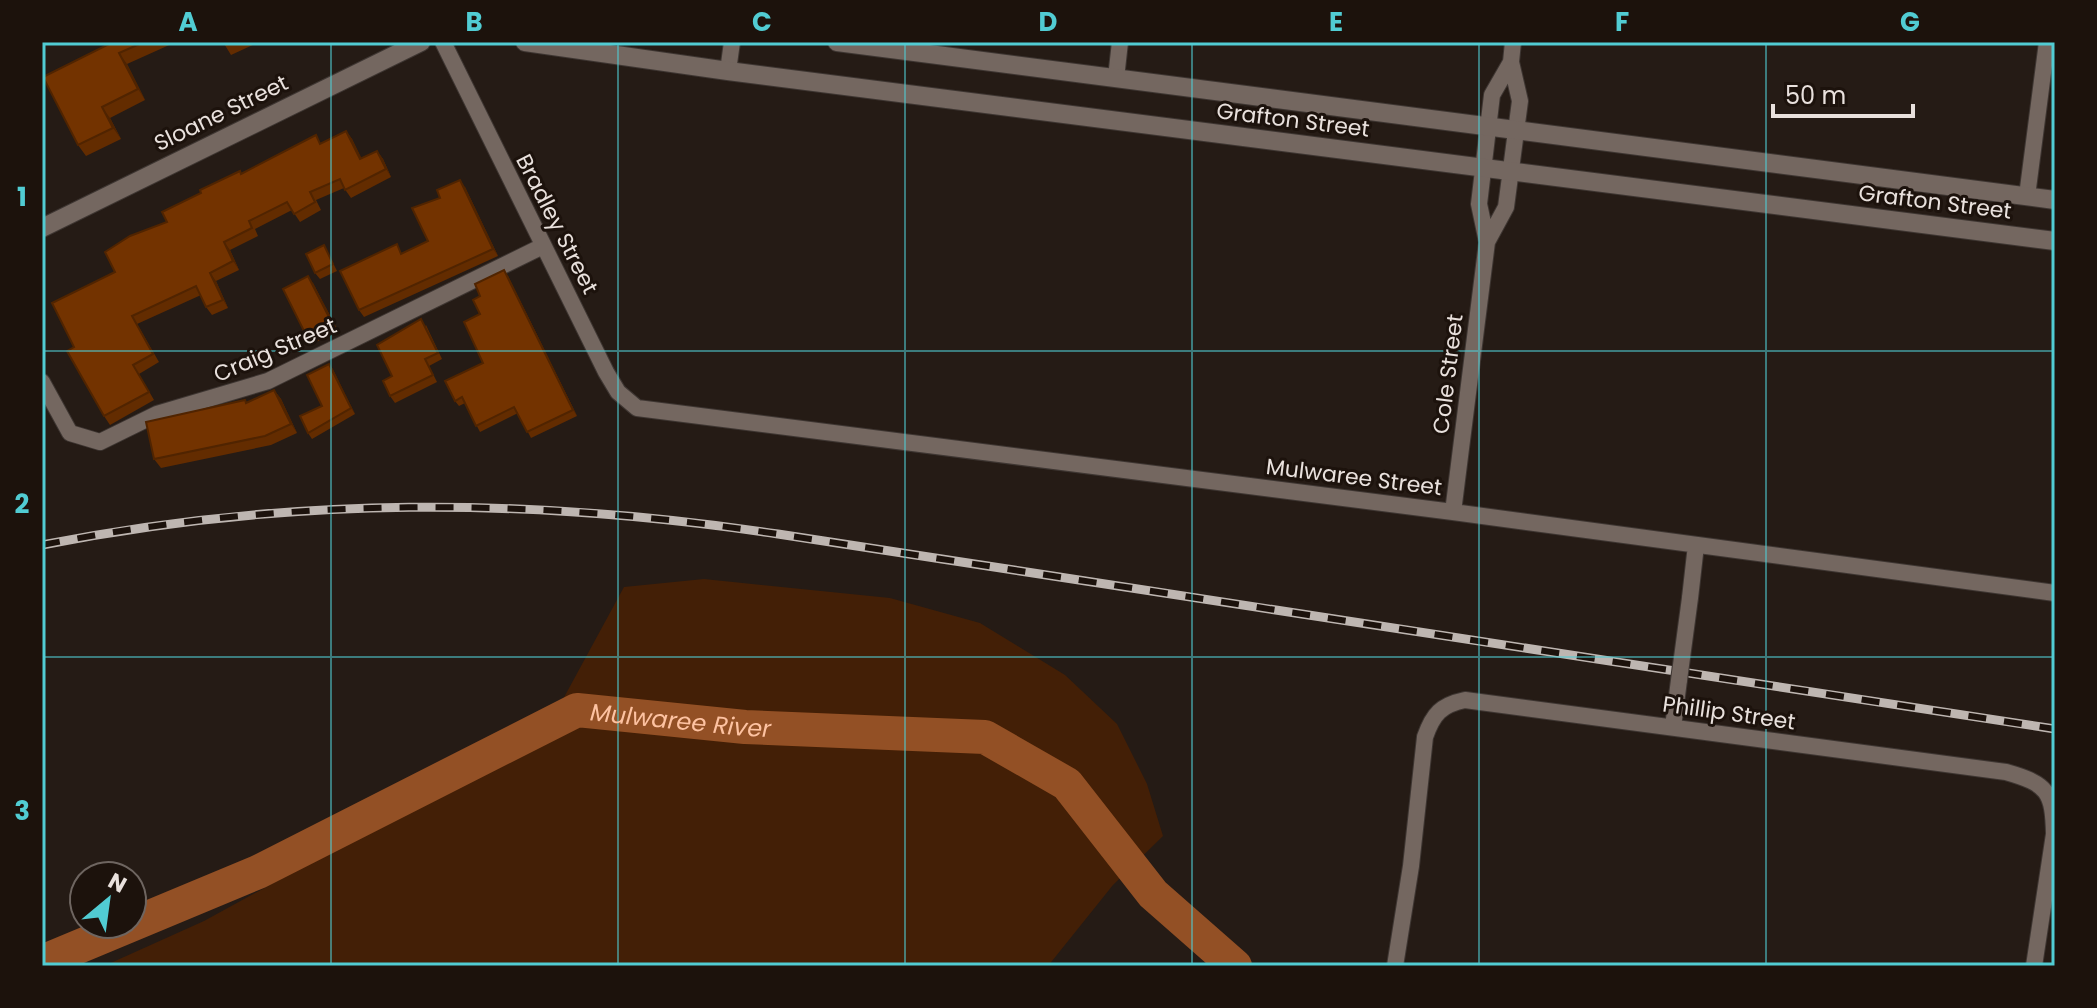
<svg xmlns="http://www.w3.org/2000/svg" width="2097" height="1008" font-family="Poppins,sans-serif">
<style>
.green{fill:#431f06}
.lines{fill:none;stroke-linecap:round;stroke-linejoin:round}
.river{stroke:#935025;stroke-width:34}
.minor-casing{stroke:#3e3632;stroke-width:18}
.tertiary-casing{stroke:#3e3632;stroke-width:20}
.minor{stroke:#746760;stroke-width:16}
.tertiary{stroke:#746760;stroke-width:18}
.rail-casing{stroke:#beb6b1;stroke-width:9}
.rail{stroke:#1c120c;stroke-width:6;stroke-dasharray:18;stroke-linecap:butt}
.minor-bridge-casing{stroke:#3e3632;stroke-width:18;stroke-linecap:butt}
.minor-bridge{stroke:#746760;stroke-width:16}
.wall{fill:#632c00}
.shaded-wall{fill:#502400}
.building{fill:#733300;stroke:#502400;stroke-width:2}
.grid{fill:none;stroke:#51ccd3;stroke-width:2;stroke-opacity:0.55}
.labels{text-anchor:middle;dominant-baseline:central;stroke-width:6;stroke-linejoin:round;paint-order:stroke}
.street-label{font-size:22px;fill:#e9e1dd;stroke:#1c120c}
.water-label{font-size:24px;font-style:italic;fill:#fdc2a1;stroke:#1c120c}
.neatline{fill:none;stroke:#51ccd3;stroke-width:3}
.grid-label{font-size:26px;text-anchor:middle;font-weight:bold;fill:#51ccd3}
</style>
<rect width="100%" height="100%" fill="#251b15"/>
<path class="green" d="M 704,579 L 890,598 L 980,623 L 1065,675 L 1117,724 L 1147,784 L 1163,836 L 1113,885 L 1048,966 L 104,966 L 204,921 L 543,736 L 624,587 Z"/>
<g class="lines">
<path class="river" id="s1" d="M 42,962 L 258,872 L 577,710 L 745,727 L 985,737 L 1067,784 L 1153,894 L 1235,966"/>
<defs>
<path id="minor" d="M 443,42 L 606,372 L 618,392 L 637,408 L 1453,512 L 2055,593
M 728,71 L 732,42
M 1116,78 L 1120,42
M 2027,196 L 2047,42
M 1487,242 L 1506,207 L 1520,101 L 1511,62 L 1513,42
M 42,382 L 70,433 L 100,442 L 157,414 L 268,381 L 543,246
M 1453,512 L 1487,242 L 1479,204 L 1492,95 L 1511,62
M 1690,598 L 1696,545
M 1673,727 L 1679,680
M 1395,966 L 1411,866 L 1425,737 C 1433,714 1441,705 1465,700 L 2006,772 C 2048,784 2053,792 2054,834 L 2034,966"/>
<path id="tertiary" d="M 525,42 L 728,71 L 2055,241
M 837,42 L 2055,200
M 42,228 L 421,42"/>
</defs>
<use href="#minor" class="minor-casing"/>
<use href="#tertiary" class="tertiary-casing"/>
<use href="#minor" class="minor"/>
<use href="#tertiary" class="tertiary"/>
<defs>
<path id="rail" d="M 42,545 C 290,496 529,497 778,534 L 2055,729"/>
</defs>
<use href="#rail" class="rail-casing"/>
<use href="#rail" class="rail"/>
<defs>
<path id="minor-bridge" d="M 1679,680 L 1690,598"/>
</defs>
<use href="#minor-bridge" class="minor-bridge-casing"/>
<use href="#minor-bridge" class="minor-bridge"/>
</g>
<path class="wall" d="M 113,42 L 176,42 L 127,64 L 145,100 L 110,118 L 121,139 L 86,156 L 78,145 Z
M 223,42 L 259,42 L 231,55 Z
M 346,131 L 352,139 L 361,158 L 377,151 L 383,159 L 391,177 L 351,198 L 344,188 L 316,200 L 321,210 L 300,222 L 292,210 L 255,229 L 258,236 L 230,250 L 239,270 L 216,281 L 228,308 L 212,315 L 206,307 L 201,295 L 137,324 L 159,362 L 139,374 L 154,400 L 110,425 L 104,416 L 74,347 L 115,272 L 167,222 L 242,174 L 321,143 Z
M 465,187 L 498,256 L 364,317 L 359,310 L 402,253 L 428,241 L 440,198 Z
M 324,245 L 337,271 L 320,279 L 315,273 Z
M 508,276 L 577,416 L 531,438 L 518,413 L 480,432 L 465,403 L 459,406 L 455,401 L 483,363 L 480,314 L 480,296 Z
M 313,283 L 338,331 L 312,344 L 307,337 Z
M 426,325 L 442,359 L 429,366 L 437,382 L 395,403 L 390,396 Z
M 329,364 L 355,414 L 312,439 L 308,433 L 322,406 Z
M 274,390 L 281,399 L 297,433 L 271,445 L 161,468 L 154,459 L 247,403 Z"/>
<path class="shaded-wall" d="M 119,53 L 127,64 L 145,100 L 138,89 Z
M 102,107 L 110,118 L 121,139 L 113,128 Z
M 346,131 L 352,139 L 366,167 L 360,159 Z
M 377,151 L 383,159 L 391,177 L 386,169 Z
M 460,180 L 465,187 L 498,256 L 493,249 Z
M 224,242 L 230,250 L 239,270 L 233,261 Z
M 504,270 L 508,276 L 577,416 L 573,410 Z
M 210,273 L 216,281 L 228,308 L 223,300 Z
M 308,276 L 313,283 L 338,331 L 333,325 Z
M 329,364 L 333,369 L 355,414 L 351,408 Z
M 274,390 L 281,399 L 297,433 L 291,424 Z"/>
<path class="building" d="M 113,42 L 144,42 L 119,53 L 138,89 L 102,107 L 113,128 L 78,145 L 43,77 Z
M 346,131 L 360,159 L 377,151 L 386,169 L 345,190 L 340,179 L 310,192 L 315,202 L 294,214 L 287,202 L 249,221 L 252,228 L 224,242 L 233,261 L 210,273 L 223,300 L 206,307 L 196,286 L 132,316 L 153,354 L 133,365 L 149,392 L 104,416 L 67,351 L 74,347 L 52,303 L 115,272 L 105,252 L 130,236 L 167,222 L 162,212 L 201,193 L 200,190 L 240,171 L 241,174 L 316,135 L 320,144 Z
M 460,180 L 493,249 L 359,310 L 340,271 L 397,244 L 401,254 L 428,241 L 412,208 L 440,198 L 437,190 Z
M 324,245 L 333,264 L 315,273 L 306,254 Z
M 504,270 L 573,410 L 527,432 L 514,407 L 476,426 L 462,397 L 455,401 L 445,381 L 483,363 L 464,322 L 480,314 L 473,300 L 480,296 L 475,284 Z
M 308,276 L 333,325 L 307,337 L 283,289 Z
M 421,319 L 438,353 L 425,359 L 433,375 L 390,396 L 383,381 L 392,376 L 377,345 Z
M 329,364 L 351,408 L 308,433 L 300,416 L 322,406 L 307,375 Z
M 274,390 L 291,424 L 265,436 L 154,459 L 146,422 L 245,400 L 246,403 Z"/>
<path class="grid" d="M 331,42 L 331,966M 618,42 L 618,966M 905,42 L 905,966M 1192,42 L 1192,966M 1479,42 L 1479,966M 1766,42 L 1766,966M 42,351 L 2055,351M 42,657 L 2055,657"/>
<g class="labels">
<g class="street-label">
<text transform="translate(221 113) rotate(-26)">Sloane Street</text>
<text transform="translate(1293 120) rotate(7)">Grafton Street</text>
<text transform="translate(1935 202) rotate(7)">Grafton Street</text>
<text transform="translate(557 224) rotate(63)">Bradley Street</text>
<text transform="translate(275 350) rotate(-23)">Craig Street</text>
<text transform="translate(1448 374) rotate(-83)">Cole Street</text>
<text transform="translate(1354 477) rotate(7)">Mulwaree Street</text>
<text transform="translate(1729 713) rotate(8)">Phillip Street</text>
</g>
<g class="water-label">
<text stroke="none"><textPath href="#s1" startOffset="696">Mulwaree River</textPath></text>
</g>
</g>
<rect width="2097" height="1008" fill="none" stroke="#1c120c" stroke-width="88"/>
<g transform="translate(108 900) rotate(29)"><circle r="38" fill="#1c120c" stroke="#6e6560" stroke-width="2"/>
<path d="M0-6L14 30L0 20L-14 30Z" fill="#51ccd3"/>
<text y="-12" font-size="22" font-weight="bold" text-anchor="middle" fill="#e9e1dd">N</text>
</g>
<path d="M1773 104v12h140v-12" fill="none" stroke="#e9e1dd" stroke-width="4"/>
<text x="1785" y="104" font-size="24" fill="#e9e1dd" stroke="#1c120c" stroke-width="6" paint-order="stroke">50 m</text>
<rect x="44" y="44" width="2009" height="920" class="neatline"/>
<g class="grid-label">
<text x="188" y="31">A</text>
<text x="474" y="31">B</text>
<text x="762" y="31">C</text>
<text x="1048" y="31">D</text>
<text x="1336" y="31">E</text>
<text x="1622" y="31">F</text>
<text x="1910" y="31">G</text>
<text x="22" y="206">1</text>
<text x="22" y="513">2</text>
<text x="22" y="820">3</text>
</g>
</svg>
